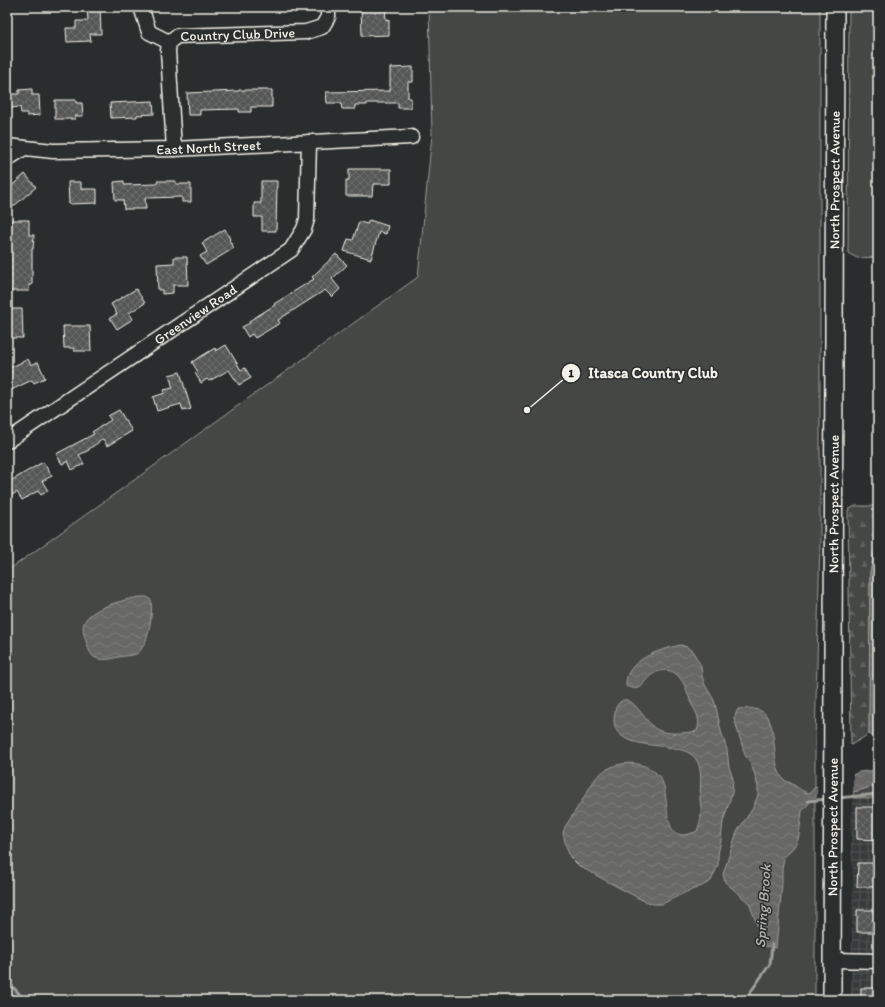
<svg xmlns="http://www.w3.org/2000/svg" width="885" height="1007" font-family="Itim,sans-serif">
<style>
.industrial{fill:url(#industrial-grid)}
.green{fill:#444645;stroke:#9c9c96}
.forest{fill:url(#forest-firs);stroke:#9c9c96}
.water{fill:url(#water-waves);stroke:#9f9f9a}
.pier{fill:#2a2d2e}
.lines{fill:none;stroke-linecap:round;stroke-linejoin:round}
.stream{stroke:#9f9f9a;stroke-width:3}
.building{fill:url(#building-cross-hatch);stroke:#f4f1e8}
.minor-casing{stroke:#f4f1e8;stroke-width:17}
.major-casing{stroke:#f4f1e8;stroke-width:20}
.minor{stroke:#2a2d2e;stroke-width:14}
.major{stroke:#2a2d2e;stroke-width:17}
.labels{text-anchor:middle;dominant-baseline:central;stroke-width:3;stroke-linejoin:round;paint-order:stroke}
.street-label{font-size:14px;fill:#f4f1e8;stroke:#2a2d2e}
.water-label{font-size:15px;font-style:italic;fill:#b5b3ae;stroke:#2a2d2e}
.leader{fill:none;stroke:#f4f1e8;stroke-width:1.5}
.callout-dot{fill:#f4f1e8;stroke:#2a2d2e;stroke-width:1.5}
.mark-label{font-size:12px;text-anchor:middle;font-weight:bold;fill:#111}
.callout-label{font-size:15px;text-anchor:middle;font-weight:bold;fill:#f4f1e8;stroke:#2a2d2e;stroke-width:3;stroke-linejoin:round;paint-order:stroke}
</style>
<defs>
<pattern id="industrial-grid" width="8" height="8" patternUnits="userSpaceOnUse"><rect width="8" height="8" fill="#373a3a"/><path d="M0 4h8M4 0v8" fill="none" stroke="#555756"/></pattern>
<pattern id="forest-firs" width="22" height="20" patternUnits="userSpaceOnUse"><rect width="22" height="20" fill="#444645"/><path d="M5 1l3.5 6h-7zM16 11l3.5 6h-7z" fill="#606160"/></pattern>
<pattern id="water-waves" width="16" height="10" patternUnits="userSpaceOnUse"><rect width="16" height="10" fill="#676866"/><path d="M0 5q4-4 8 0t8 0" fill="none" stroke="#7d7e7c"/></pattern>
<pattern id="building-cross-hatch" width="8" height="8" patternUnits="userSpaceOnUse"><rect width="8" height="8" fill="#555756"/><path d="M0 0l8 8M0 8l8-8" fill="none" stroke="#6e706e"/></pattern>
</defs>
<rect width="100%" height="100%" fill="#2a2d2e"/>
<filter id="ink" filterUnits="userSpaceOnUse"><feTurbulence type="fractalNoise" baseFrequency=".025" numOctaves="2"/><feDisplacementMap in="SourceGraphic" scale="8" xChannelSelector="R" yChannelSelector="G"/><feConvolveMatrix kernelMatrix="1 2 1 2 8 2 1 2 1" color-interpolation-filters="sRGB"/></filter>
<g filter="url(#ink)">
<path class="industrial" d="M 853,798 L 878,798 L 878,1000 L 851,1000 L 853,875 L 851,844 Z"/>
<path class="green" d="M 429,7 L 820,7 L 820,542 L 815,741 L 815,1000 L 7,1000 L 7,571 L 418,277 L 432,134 Z
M 849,7 L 878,7 L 878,257 L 857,258 L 848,253 Z"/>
<path class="forest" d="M 855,506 L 878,506 L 878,551 L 875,552 L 870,572 L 869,734 L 851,745 L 848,510 Z
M 878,785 L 878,798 L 853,798 L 853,792 Z"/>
<path class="water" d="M 878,551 L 878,740 L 869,734 L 870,572 L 875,552 Z
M 140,597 L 147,597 L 151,600 C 153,613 149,647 136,654 C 130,656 123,656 118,657 C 111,659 103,661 96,658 C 90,656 88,647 86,641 C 84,635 82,629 84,623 C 89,608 126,599 140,597 Z
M 681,645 L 687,647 L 693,652 L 701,666 L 702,676 L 705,685 L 714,700 L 717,712 L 721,731 L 727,750 L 729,767 L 733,779 L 732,793 L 723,822 L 721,840 L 718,855 L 718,865 L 711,881 L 702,886 L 686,892 L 662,904 L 653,904 L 640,899 L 579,866 L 570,857 L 566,846 L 563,833 L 565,827 C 571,818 577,808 583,799 C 587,792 591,785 596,778 C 606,766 627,760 641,765 C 650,767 658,773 662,781 C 671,799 659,849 697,831 C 699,826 701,819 701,814 C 702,809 700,803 700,798 C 700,785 704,764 692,755 C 672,739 605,755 615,712 C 615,708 617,705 620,702 C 633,691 645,725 658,730 C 669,735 685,733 697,731 C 701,721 697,713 692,705 C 688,696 686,684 679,677 C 670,666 655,670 647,679 C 645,681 643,685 641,687 C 636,690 631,688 626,686 C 624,660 661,649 681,645 Z
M 748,708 C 754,709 760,709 765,714 C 778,727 771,760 781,776 C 783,781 790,782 794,785 C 800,789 802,792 810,793 L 814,788 L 833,784 L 859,772 L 878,770 L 878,785 L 853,792 L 812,800 L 802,811 L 799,835 L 797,843 L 784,858 L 782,869 L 782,884 L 776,948 L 765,946 L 749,903 L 725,882 L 723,874 L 737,832 L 753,808 L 758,795 L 758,787 L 755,775 L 750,762 L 745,755 L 734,718 L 738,709 Z"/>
<path class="pier" d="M 853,773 L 853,794 L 817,801 L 817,785 L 832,782 Z"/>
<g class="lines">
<path class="stream" d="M 838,798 L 878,794
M 808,801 L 827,799
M 7,978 L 9,983 L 25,1000
M 745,1000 L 770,964 L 772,945"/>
</g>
<path class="building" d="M 87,7 L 100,7 L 101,34 L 90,34 L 91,41 L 67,42 L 66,28 L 76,28 L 76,21 L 88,21 Z
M 361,7 L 385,7 L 386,20 L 389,19 L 389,35 L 362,36 Z
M 413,67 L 413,82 L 408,82 L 408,98 L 411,98 L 411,108 L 398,108 L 398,103 L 367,103 L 367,105 L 355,105 L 355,109 L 342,109 L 341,103 L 327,103 L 326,92 L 390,91 L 390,68 Z
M 32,89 L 32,95 L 39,95 L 40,115 L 27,116 L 27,113 L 21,113 L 20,107 L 11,108 L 10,94 L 19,94 L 19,90 Z
M 239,90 L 272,90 L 272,107 L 251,107 L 251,112 L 239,112 L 239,109 L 200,110 L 200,115 L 188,115 L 187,93 L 239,91 Z
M 55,100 L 76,100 L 76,103 L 82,103 L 83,116 L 75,116 L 75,119 L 55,119 Z
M 153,101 L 154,114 L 137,115 L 137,117 L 111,118 L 110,103 Z
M 349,169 L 391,169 L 391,184 L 373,184 L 372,196 L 346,196 L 346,180 L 349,180 Z
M 25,174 L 36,187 L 7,212 L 7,190 Z
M 124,181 L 124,185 L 157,184 L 157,181 L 176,181 L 176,184 L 191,184 L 191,202 L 182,202 L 182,197 L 145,198 L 146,209 L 124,209 L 123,200 L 115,200 L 114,182 Z
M 261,181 L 277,181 L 276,231 L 262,231 L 262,217 L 254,217 L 254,203 L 261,203 Z
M 68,182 L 81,182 L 81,189 L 97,189 L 97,203 L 69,204 Z
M 8,220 L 29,220 L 29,235 L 34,235 L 33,249 L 32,249 L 32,285 L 29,285 L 29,291 L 7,291 L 7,279 L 8,279 Z
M 369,220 L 388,226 L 386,234 L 379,232 L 371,259 L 344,251 L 348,239 L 353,240 L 359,222 L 367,224 Z
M 225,229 L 230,239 L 229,240 L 234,248 L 206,265 L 200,256 L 207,252 L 202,243 Z
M 336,254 L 347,265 L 332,279 L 340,289 L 332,297 L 325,290 L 278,320 L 280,323 L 255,338 L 252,334 L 248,337 L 242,327 L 250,323 L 249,321 L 275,305 L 274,304 L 314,279 L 312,277 Z
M 174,257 L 187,257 L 188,285 L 173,285 L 173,293 L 162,294 L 162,290 L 158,290 L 157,264 L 174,263 Z
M 136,289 L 145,303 L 129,313 L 133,319 L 117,329 L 110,318 L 117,314 L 111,304 Z
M 7,309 L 22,309 L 23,338 L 7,338 Z
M 63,326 L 90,326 L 91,351 L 74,351 L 74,348 L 64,348 Z
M 226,345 L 241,370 L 245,368 L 251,378 L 239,385 L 229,370 L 209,381 L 207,379 L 201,383 L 195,373 L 198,372 L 192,362 L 215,348 L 216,351 Z
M 28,359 L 31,365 L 38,362 L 45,378 L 34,383 L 32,380 L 7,392 L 7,367 L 12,367 Z
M 180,372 L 191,409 L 183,411 L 181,404 L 157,411 L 153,397 L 165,393 L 164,390 L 173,388 L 169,375 Z
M 119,410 L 132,431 L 107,446 L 103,439 L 89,449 L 89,450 L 79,455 L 84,464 L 72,470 L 68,461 L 62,464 L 56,454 L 94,434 L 92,432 L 111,420 L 108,416 Z
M 43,462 L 52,476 L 42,481 L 48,491 L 41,495 L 38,491 L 22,500 L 17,492 L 7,498 L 7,483 Z
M 857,807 L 878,807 L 878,840 L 857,839 Z
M 858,863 L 878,863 L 878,887 L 857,887 Z
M 857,910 L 878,910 L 878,932 L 857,932 Z
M 861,988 L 878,988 L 878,1000 L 861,1000 Z"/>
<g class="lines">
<defs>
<g id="minor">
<path d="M 141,7 L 149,32 L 169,42"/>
<path id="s1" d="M 7,146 L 53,151 L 174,149 L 411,137"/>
<path id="s2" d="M 174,149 L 168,51 L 169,42 L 177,36 L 306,32 L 322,27 L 328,17 L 328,7"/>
<path d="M 7,159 L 24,148"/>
<path id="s3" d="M 7,441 L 291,250 L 304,229 L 307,219 L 309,142"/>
<path d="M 833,960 L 878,961"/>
</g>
<g id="major">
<path id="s4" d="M 832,1000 L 835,7"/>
</g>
</defs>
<use href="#minor" class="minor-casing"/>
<use href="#major" class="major-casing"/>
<use href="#minor" class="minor"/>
<use href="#major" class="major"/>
</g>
</g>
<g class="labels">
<g class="street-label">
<text stroke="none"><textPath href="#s2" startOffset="178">Country Club Drive</textPath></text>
<text stroke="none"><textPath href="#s1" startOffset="202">East North Street</textPath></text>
<text stroke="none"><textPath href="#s4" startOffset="820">North Prospect Avenue</textPath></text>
<text stroke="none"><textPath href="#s3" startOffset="227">Greenview Road</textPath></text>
<text stroke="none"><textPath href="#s4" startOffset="496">North Prospect Avenue</textPath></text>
<text stroke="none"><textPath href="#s4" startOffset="173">North Prospect Avenue</textPath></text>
</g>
<g class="water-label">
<text transform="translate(763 906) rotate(-86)">Spring Brook</text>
</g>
</g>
<path class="leader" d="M527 410L571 373"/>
<g class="callout-dot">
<circle cx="527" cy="410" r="4"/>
<circle cx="571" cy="373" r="10"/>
</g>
<g class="mark-label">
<text x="571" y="377">1</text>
</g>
<g class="callout-label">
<text x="653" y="378">Itasca Country Club</text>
</g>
<rect width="885" height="1007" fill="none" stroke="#2a2d2e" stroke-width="24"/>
<rect x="12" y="12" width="861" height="983" fill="none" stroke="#f4f1e8" stroke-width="1.5" filter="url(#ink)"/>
</svg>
